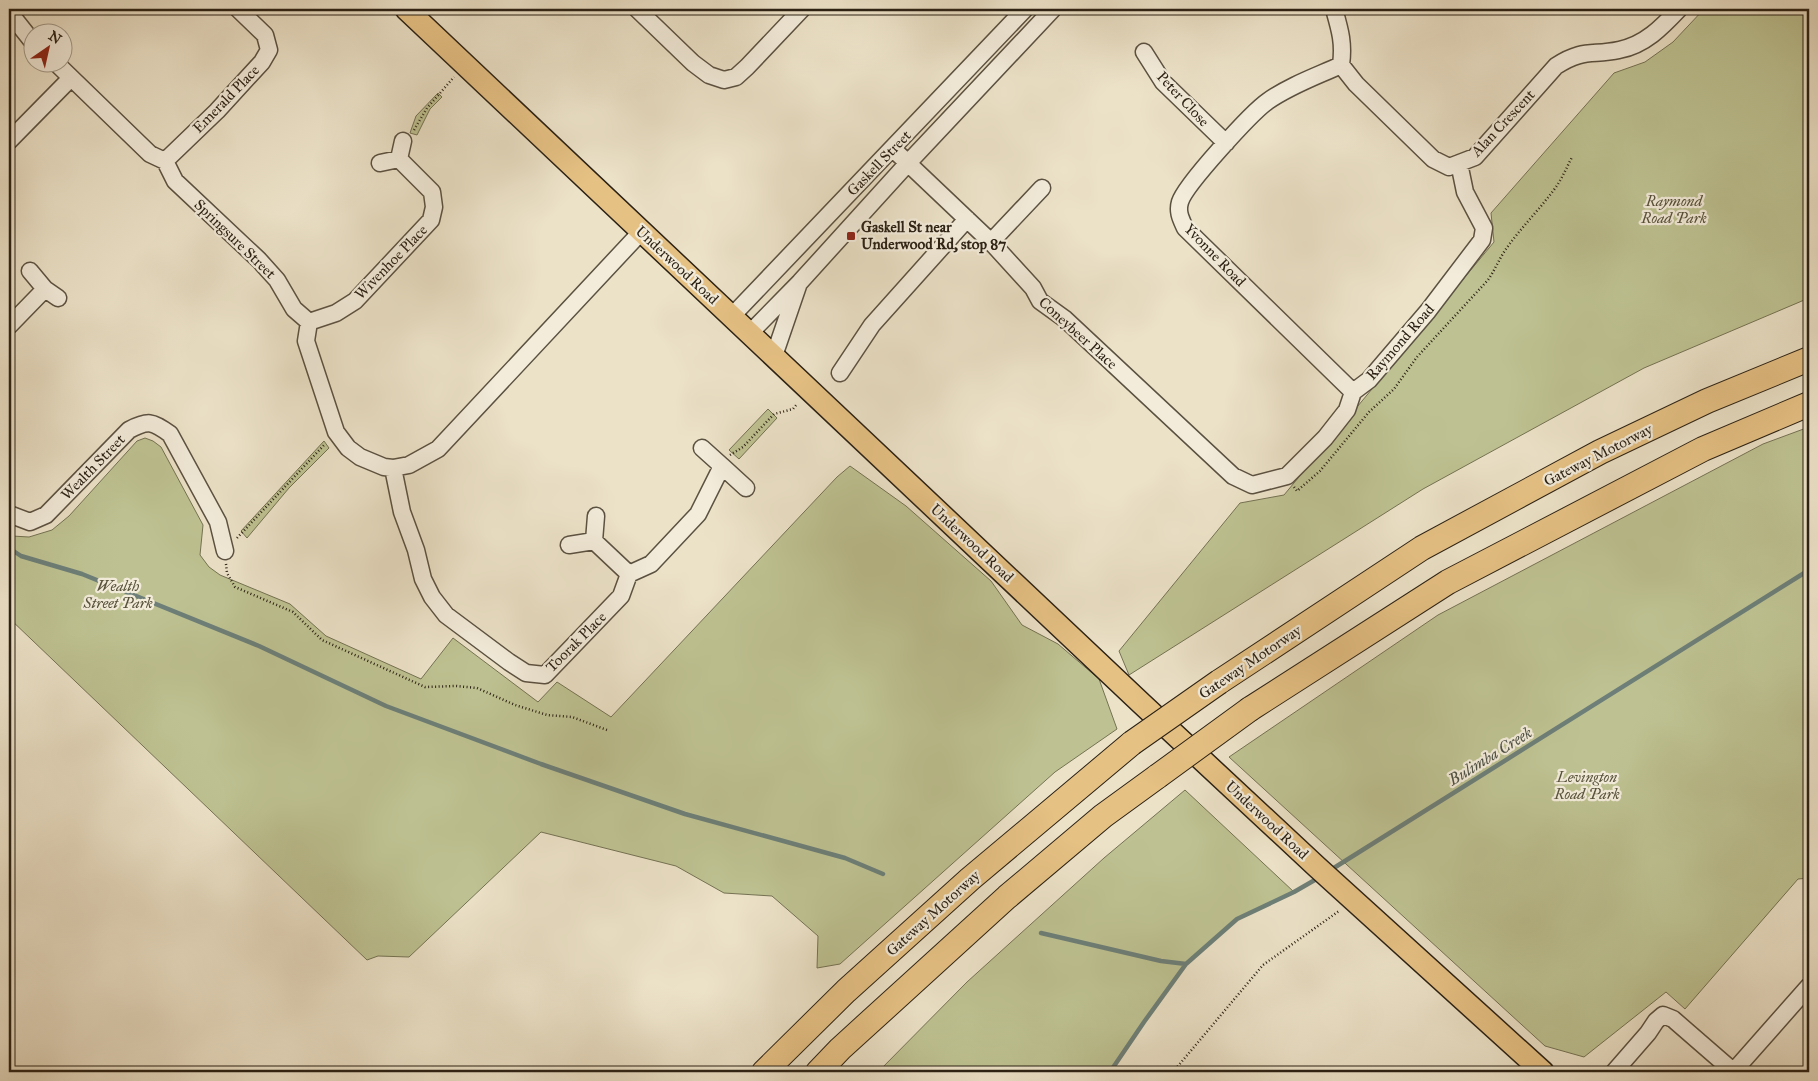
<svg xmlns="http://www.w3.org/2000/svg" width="1818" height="1081" font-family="'IM FELL Great Primer',serif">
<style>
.green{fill:#bec292;stroke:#747253}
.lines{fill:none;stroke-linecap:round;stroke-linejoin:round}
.stream{stroke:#6d7f78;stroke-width:4.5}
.minor-casing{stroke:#5b5141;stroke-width:19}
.major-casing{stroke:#2b2114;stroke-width:24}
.highway-casing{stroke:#2b2114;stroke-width:26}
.path{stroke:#2b2114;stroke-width:2.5;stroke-dasharray:1 2.5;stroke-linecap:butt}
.minor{stroke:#f3ecdb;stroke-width:16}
.major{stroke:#e6c184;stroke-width:21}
.highway{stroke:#e6c184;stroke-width:24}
.highway-bridge-casing{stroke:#2b2114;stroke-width:26;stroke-linecap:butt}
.highway-bridge{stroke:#e6c184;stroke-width:24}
.poi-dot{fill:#8f2418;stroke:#f3ecdb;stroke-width:2}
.labels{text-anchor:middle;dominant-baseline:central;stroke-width:4.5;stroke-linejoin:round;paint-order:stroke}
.street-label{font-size:15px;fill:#2b2114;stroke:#f3ecdb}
.park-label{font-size:15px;font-style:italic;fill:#57513a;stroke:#f3ecdb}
.poi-label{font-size:15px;font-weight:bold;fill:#2b2114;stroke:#f3ecdb;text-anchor:start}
.water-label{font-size:16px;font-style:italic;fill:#4c5046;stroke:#f3ecdb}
</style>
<rect width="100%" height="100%" fill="#ece2c8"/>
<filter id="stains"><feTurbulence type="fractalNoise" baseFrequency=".004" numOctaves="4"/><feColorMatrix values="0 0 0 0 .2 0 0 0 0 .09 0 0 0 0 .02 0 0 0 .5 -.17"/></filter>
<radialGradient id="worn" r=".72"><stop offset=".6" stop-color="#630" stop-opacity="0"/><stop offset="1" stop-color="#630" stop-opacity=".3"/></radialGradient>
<path class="green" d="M 1704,9 L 1809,9 L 1809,298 L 1644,368 L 1423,489 L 1129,675 L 1119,651 L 1240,503 L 1284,495 L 1494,242 L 1491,213 L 1614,73 L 1645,62 L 1673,42 Z
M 438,93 L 442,97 L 430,109 L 417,135 L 410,133 L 416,116 Z
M 768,409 L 777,418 L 739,459 L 729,450 Z
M 1809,427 L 1809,878 L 1798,879 L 1685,1009 L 1666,992 L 1584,1057 L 1545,1046 L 1229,757 L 1438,615 L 1763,444 Z
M 145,438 L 153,441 L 161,447 L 203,525 L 200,555 L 209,567 L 220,575 L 290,604 L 326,636 L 421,679 L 453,638 L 538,702 L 557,682 L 611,717 L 837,477 L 850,466 L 906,506 L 991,581 L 1022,625 L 1058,644 L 1099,679 L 1117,729 L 1055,772 L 840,964 L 817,968 L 818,936 L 772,896 L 724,893 L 676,866 L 541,832 L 409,957 L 378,956 L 367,960 L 9,618 L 9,534 L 12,536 L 29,537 L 52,530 L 69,516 L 137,441 Z
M 324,441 L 329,448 L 289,488 L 247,538 L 241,531 Z
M 1185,790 L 1294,892 L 1237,919 L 1186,964 L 1144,1022 L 1110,1072 L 878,1072 L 967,982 L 1104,858 Z"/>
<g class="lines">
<path class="stream" d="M 9,548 L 21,556 L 82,574 L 259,646 L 386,706 L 541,764 L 685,814 L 845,858 L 883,874
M 1329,871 L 1809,570
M 1041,933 L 1161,961 L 1186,964
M 1110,1072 L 1144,1022 L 1186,964 L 1237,919 L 1294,892 L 1320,877"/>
<defs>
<path id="minor" d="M 637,9 L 693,63 L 709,75 L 724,80 L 736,77 L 747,67 L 802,9
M 1334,9 C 1340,30 1344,43 1341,65 L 1356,84 L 1433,159 L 1449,167 L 1475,157 L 1556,66 C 1584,48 1592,56 1619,50 C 1645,45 1662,27 1679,9
M 9,12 L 32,41
M 1144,52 L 1163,82 L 1226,143
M 55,62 L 150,154 L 165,161 L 175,181 L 259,260 L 277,280 L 294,309 L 309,322 L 306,341 L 336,432 L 348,448 L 360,457 L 384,467 L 393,468 L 409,465 L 438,449 L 641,232
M 1341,65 C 1317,76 1291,85 1268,101 C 1252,112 1185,185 1180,202 C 1177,212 1181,219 1185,228 L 1353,392
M 9,141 L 71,78
M 893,149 L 991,242 L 1033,288 L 1040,301 L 1065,319 L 1233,476 L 1252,485 L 1287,476 L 1325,438 L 1347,410 L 1353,392 L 1369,380 L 1428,311 L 1482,240 L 1484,228 L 1465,192 L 1459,163
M 165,161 L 217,111 L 262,62 L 269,50 L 265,35 L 238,9
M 380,163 L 399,159 L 403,141
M 991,242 L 1042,188
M 30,271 L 45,289 L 58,298
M 732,316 L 1025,9
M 309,322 L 336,313 L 355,301 L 431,220 L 434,207 L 432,192 L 399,159
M 9,326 L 45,289
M 750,333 L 800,282 L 908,163 L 1053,9
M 774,356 L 798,286
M 840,373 L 872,325 L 967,219
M 722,466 L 746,488
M 393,468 L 402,512 L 416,550 L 423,579 L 432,597 L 446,615 L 509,662 L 526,673 L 545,675 L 621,596 L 629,574 L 651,564 L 698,514 L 722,466 L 702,448
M 9,514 L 30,522 L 46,515 L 129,430 C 148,420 152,421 170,434 L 218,522 L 225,551
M 594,541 L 629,574
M 594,541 L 596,516
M 569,545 L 594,541
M 1614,1072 L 1648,1033 L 1656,1021 L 1663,1015 L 1673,1019 L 1734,1072
M 1733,1072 L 1809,986"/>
<path id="major" d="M 406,9 L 1142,704 L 1317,867 L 1543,1072"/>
<path id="highway" d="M 1219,682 L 1422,548 L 1600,452 L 1707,401 L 1809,359
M 1250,709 L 1448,582 L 1703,449 L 1809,404
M 764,1072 L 846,991 L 970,879 L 1132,743
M 818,1072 L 840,1049 L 1007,897 L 1103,816 L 1158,776"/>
</defs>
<use href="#minor" class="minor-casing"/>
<use href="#major" class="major-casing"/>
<use href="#highway" class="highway-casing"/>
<path class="path" d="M 414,130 L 427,108 L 454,77
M 730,455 L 743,447 L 774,414 L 793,409 L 797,404
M 1294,487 L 1297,491 L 1320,471 L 1369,412 L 1394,389 L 1417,357 L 1488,280 C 1495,270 1499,259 1506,249 C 1520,229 1538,211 1553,191 C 1561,181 1566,169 1572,157
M 237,538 L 325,444
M 226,564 L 227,573 L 235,587 L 293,612 L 322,640 L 425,687 L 456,686 L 477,688 L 515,705 L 547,715 L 572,717 L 607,730
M 1173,1072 L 1263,965 L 1339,911"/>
<use href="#minor" class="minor"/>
<use href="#major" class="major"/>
<use href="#highway" class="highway"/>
<defs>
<path id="highway-bridge" d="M 1132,743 L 1219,682
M 1158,776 L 1250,709"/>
</defs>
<use href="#highway-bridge" class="highway-bridge-casing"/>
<use href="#highway-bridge" class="highway-bridge"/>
</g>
<rect class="poi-dot" x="846" y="231" width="10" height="10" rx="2.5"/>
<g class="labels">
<g class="street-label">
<text transform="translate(226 99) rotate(-46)">Emerald Place</text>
<text transform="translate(1183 99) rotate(47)">Peter Close</text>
<text transform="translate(1503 123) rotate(-47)">Alan Crescent</text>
<text transform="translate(879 163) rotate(-46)">Gaskell Street</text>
<text transform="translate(235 239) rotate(44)">Springsure Street</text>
<text transform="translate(1215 255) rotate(46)">Yvonne Road</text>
<text transform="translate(391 262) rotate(-46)">Wivenhoe Place</text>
<text transform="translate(677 265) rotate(43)">Underwood Road</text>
<text transform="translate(1078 333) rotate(42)">Coneybeer Place</text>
<text transform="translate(1400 342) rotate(-49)">Raymond Road</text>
<text transform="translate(1598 455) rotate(-27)">Gateway Motorway</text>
<text transform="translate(93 467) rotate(-46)">Wealth Street</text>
<text transform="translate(972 543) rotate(43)">Underwood Road</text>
<text transform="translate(576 642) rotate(-45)">Toorak Place</text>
<text transform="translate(1250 662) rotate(-34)">Gateway Motorway</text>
<text transform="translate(1267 820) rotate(43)">Underwood Road</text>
<text transform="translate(933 913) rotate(-42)">Gateway Motorway</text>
</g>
<g class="park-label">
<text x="1674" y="201">Raymond<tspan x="1674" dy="17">Road Park</tspan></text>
<text x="118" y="586">Wealth<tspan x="118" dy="17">Street Park</tspan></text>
<text x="1587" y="777">Levington<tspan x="1587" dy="17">Road Park</tspan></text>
</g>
<g class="poi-label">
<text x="861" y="227">Gaskell St near<tspan x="861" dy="17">Underwood Rd, stop 87</tspan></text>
</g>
<g class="water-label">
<text transform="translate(1490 756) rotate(-32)">Bulimba Creek</text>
</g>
</g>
<rect width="1818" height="1081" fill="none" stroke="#ece2c8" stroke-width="30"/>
<rect x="10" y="10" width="1798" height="1061" fill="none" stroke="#2b2114" stroke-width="2.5"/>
<rect x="15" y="15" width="1788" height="1051" fill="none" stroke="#2b2114"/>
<g transform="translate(48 48) rotate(34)"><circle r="24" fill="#f3ecdb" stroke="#a39b8b"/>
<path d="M0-4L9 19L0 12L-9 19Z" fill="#8f2418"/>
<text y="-8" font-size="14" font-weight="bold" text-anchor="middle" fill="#2b2114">N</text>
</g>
<rect width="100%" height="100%" filter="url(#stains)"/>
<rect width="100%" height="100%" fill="url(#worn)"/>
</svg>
